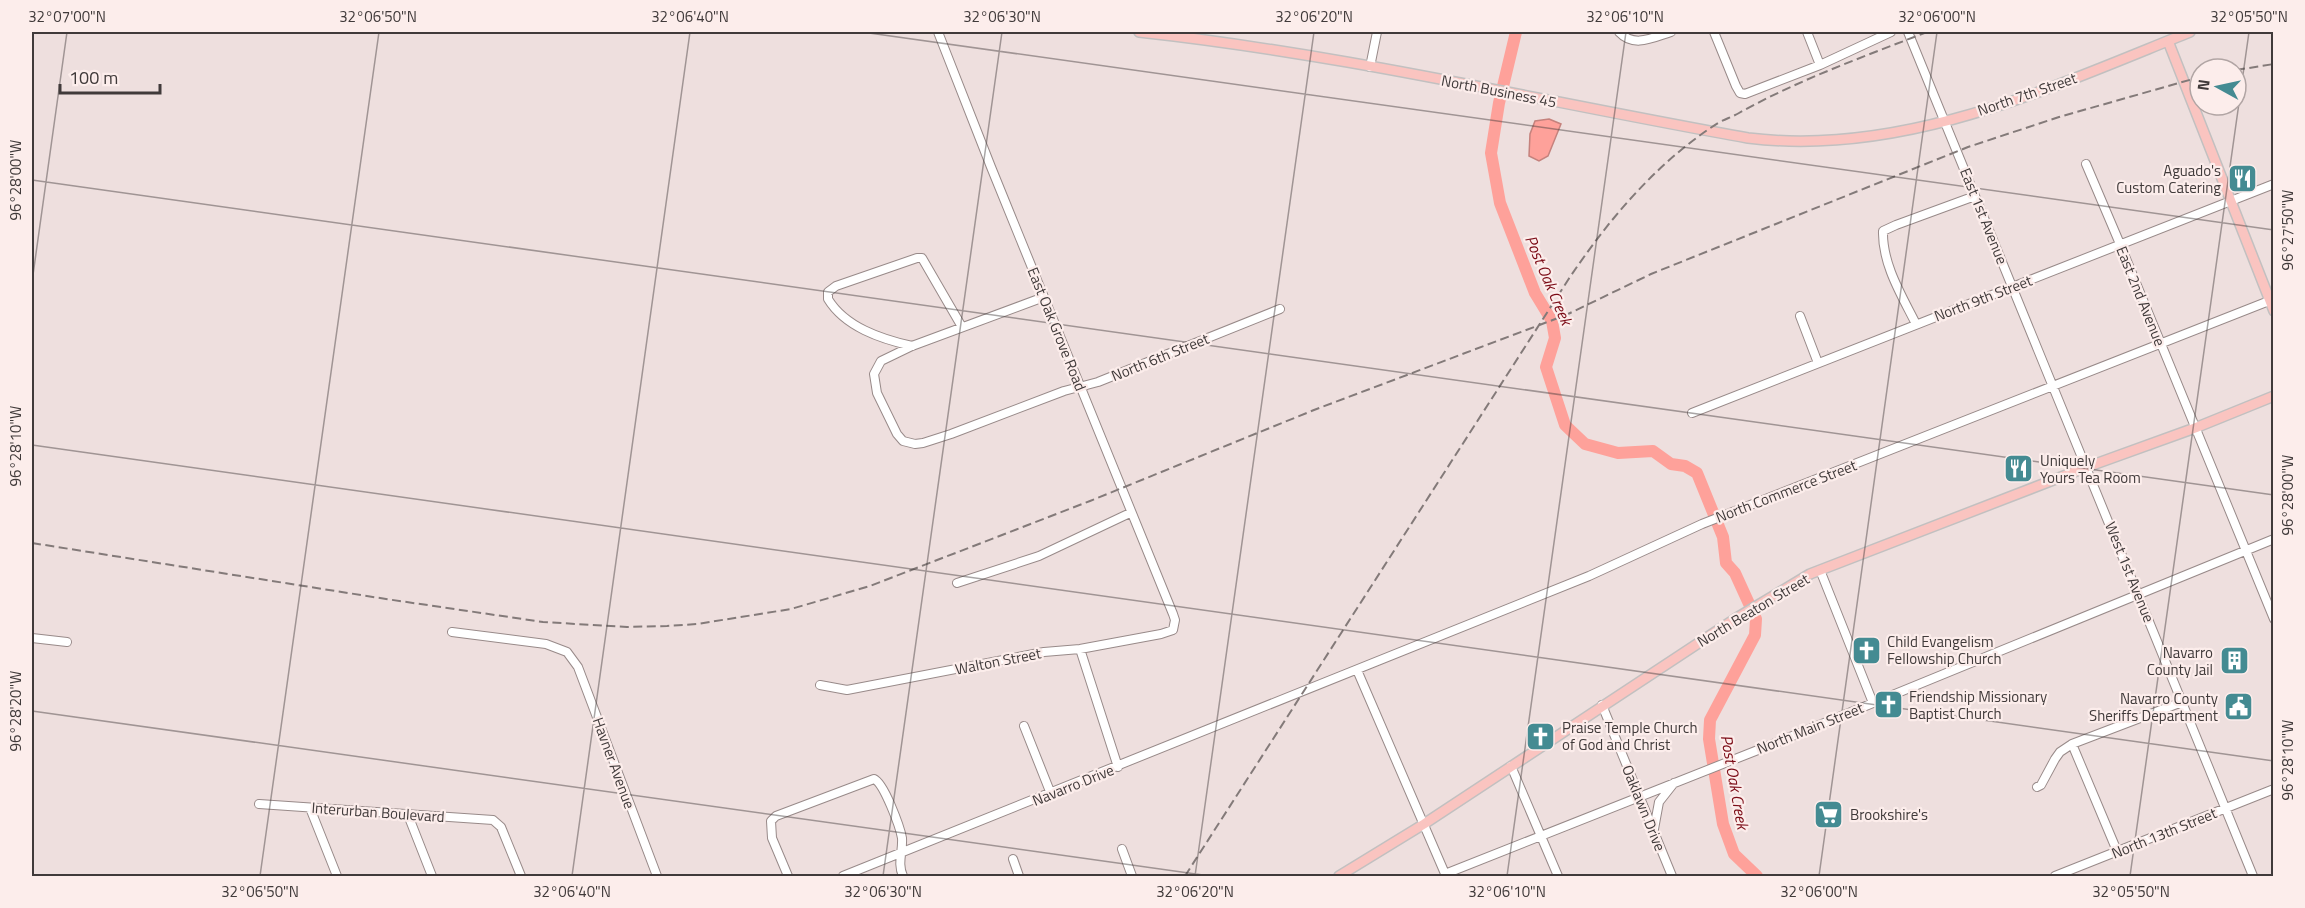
<svg xmlns="http://www.w3.org/2000/svg" width="2305" height="908" font-family="'Titillium Web',sans-serif">
<style>
.water{fill:#fea19a;stroke:#c5827d;stroke-width:1.5}
.lines{fill:none;stroke-linecap:round;stroke-linejoin:round}
.river{stroke:#fea19a;stroke-width:12}
.minor-casing{stroke:#988a89;stroke-width:10}
.major-casing{stroke:#c2c0c0;stroke-width:12}
.minor{stroke:#fff;stroke-width:8}
.major{stroke:#fac4c0;stroke-width:9}
.rail{stroke:#837a79;stroke-width:2;stroke-dasharray:9 4.5;stroke-linecap:butt}
.ticks{fill:none;stroke:#403a3a;stroke-width:1.5;stroke-opacity:0.45}
.labels{text-anchor:middle;dominant-baseline:central;stroke-width:4.5;stroke-linejoin:round;paint-order:stroke}
.street-label{font-size:15px;fill:#403a3a;stroke:#fcedeb}
.poi-label{font-size:15px;fill:#403a3a;stroke:#fcedeb;text-anchor:start}
.water-label{font-size:16px;font-style:italic;fill:#7b0b16;stroke:#fcedeb}
.neatline{fill:none;stroke:#403a3a;stroke-width:2}
.ticks-label{font-size:15px;text-anchor:middle;fill:#403a3a}
</style>
<rect width="100%" height="100%" fill="#eedfde"/>
<path class="water" d="M 1549,119 L 1561,124 L 1548,156 L 1539,161 L 1529,156 L 1530,134 L 1535,121 Z"/>
<g class="lines">
<path class="river" d="M 1516,32 L 1499,103 L 1491,153 L 1500,203 L 1535,293 L 1552,321 L 1555,338 L 1546,367 L 1565,425 L 1585,444 L 1618,453 L 1653,451 L 1671,464 L 1685,466 L 1697,473 L 1723,537 L 1726,563 L 1735,573 L 1756,619 L 1755,635 L 1710,720 L 1709,739 L 1723,824 L 1734,854 L 1757,876"/>
<defs>
<path id="minor" d="M 1619,32 C 1634,48 1652,38 1671,32
M 1714,32 L 1736,86 L 1740,93 L 1745,94 L 1820,65 L 1891,32
M 1807,32 L 1820,65
M 1908,32 L 2253,876
M 1370,67 L 1377,32
M 2086,164 L 2120,244 L 2274,619
M 1044,297 L 912,346 L 881,361 L 874,374 L 877,393 L 897,434 L 903,441 L 915,444 L 923,443 L 951,434 L 1064,391 L 1098,382 L 1280,309
M 1800,316 L 1818,363
M 1916,324 C 1902,296 1882,264 1883,231 L 1896,225 L 1975,196
M 912,346 C 881,339 845,327 828,299 L 828,292 L 836,286 L 917,258 L 922,258 L 962,327
M 1692,413 L 2274,184
M 1820,570 L 1873,703
M 957,583 L 1039,556 L 1130,513
M 452,632 L 546,644 L 567,652 L 578,667 L 657,876
M 32,638 L 67,642
M 1080,649 L 1118,767
M 1357,670 L 1446,876
M 820,685 L 847,690 L 1044,652 L 1080,649 L 1161,634 L 1173,630 L 1175,620 L 1173,614 L 991,167 L 938,32
M 1602,705 L 1672,876
M 1024,726 L 1051,794
M 2072,744 L 2117,851
M 1511,766 L 1558,876
M 2037,787 L 2041,785 L 2055,759 L 2060,752 L 2072,744 L 2182,702
M 259,804 L 493,820 L 501,827 L 521,876
M 310,808 L 337,876
M 408,815 L 432,876
M 1654,829 L 1659,802 L 1674,783
M 1122,849 L 1132,876
M 1013,859 L 1019,876
M 1445,874 L 1768,746 L 2274,539
M 788,876 L 772,838 L 771,821 L 776,816 L 874,779 C 884,783 900,827 902,838 C 903,852 897,863 903,876
M 843,876 L 1589,576 L 1702,524 L 2274,299
M 2055,876 L 2274,789"/>
<path id="major" d="M 1139,32 C 1343,54 1545,102 1748,138 C 1903,157 2050,88 2190,32
M 2168,41 L 2274,311
M 1339,876 L 1424,824 L 1735,619 L 1810,574 L 2087,467 L 2195,428 L 2274,396"/>
</defs>
<use href="#minor" class="minor-casing"/>
<use href="#major" class="major-casing"/>
<use href="#minor" class="minor"/>
<use href="#major" class="major"/>
<path class="rail" d="M 2236,70 L 2274,64
M 32,543 L 386,599 L 543,622 L 627,627 L 667,626 L 697,624 L 791,609 L 870,586 L 1090,501 L 1314,410 L 1566,315 L 1651,274 L 1968,147 L 2059,117 L 2200,77
M 1185,876 L 1568,280 C 1608,220 1657,162 1718,123 C 1725,119 1732,117 1739,113 C 1798,80 1863,57 1927,32"/>
</g>
<path class="ticks" d="M 862,32 L 2274,230M 32,180 L 2274,495M 32,282 L 67,32M 32,445 L 2274,761M 32,711 L 1210,876M 260,876 L 379,32M 572,876 L 690,32M 883,876 L 1002,32M 1195,876 L 1314,32M 1507,876 L 1626,32M 1819,876 L 1937,32M 2130,876 L 2249,32"/>
<defs>
<symbol id="restaurant-square" viewBox="-11 -11 22 22"><rect x="-9" y="-9" width="18" height="18" rx="4" fill="#448b92" stroke="#fcedeb"/><path d="M-5-6h1v4h1v-4h1v4h1v-4h1v5L-1.5 .5V6h-2V.5L-5-1ZM5-6V6H3V1.5H1.5Q1.5-4 5-6Z" fill="#fff"/></symbol>
<symbol id="church-square" viewBox="-11 -11 22 22"><rect x="-9" y="-9" width="18" height="18" rx="4" fill="#448b92" stroke="#fcedeb"/><path d="M-1.2-6h2.4v3.5h3.3v2.4h-3.3V6h-2.4V-.1h-3.3v-2.4h3.3Z" fill="#fff"/></symbol>
<symbol id="building-square" viewBox="-11 -11 22 22"><rect x="-9" y="-9" width="18" height="18" rx="4" fill="#448b92" stroke="#fcedeb"/><path d="M-4-6H4V6H1V3H-1V6H-4ZM-2.5-4.3h1.7v1.8h-1.7ZM.8-4.3h1.7v1.8H.8ZM-2.5-1h1.7V.8h-1.7ZM.8-1h1.7V.8H.8Z" fill="#fff"/></symbol>
<symbol id="civic-square" viewBox="-11 -11 22 22"><rect x="-9" y="-9" width="18" height="18" rx="4" fill="#448b92" stroke="#fcedeb"/><path d="M-.6-6.5H3V-4.5H.6V-3L4-1V1h2V6H-6V1h2V-1L-.6-3ZM-1.2 2.5V6h2.4V2.5Z" fill="#fff"/></symbol>
<symbol id="supermarket-square" viewBox="-11 -11 22 22"><rect x="-9" y="-9" width="18" height="18" rx="4" fill="#448b92" stroke="#fcedeb"/><path d="M-6-5.5h2.5l.6 2H6L4.5 2H-2.5L-4.4-4H-6ZM-1.5 3.2a1.3 1.3 0 1 0 .1 0ZM3 3.2a1.3 1.3 0 1 0 .1 0Z" fill="#fff"/></symbol>
</defs>
<g fill-rule="evenodd">
<use href="#restaurant-square" x="2226" y="162" width="33" height="33"/>
<use href="#restaurant-square" x="2002" y="452" width="33" height="33"/>
<use href="#church-square" x="1850" y="634" width="33" height="33"/>
<use href="#building-square" x="2218" y="644" width="33" height="33"/>
<use href="#church-square" x="1872" y="688" width="33" height="33"/>
<use href="#civic-square" x="2222" y="690" width="33" height="33"/>
<use href="#church-square" x="1524" y="720" width="33" height="33"/>
<use href="#supermarket-square" x="1812" y="798" width="33" height="33"/>
</g>
<g class="labels">
<g class="street-label">
<text transform="translate(1499 91) rotate(11)">North Business 45</text>
<text transform="translate(2027 94) rotate(-19)">North 7th Street</text>
<text transform="translate(1984 216) rotate(68)">East 1st Avenue</text>
<text transform="translate(2141 296) rotate(68)">East 2nd Avenue</text>
<text transform="translate(1983 298) rotate(-21)">North 9th Street</text>
<text transform="translate(1057 329) rotate(68)">East Oak Grove Road</text>
<text transform="translate(1160 357) rotate(-22)">North 6th Street</text>
<text transform="translate(1786 491) rotate(-21)">North Commerce Street</text>
<text transform="translate(2130 572) rotate(68)">West 1st Avenue</text>
<text transform="translate(1753 610) rotate(-31)">North Beaton Street</text>
<text transform="translate(998 661) rotate(-11)">Walton Street</text>
<text transform="translate(1810 728) rotate(-22)">North Main Street</text>
<text transform="translate(614 763) rotate(70)">Havner Avenue</text>
<text transform="translate(1073 785) rotate(-22)">Navarro Drive</text>
<text transform="translate(1644 808) rotate(68)">Oaklawn Drive</text>
<text transform="translate(378 812) rotate(4)">Interurban Boulevard</text>
<text transform="translate(2164 833) rotate(-22)">North 13th Street</text>
</g>
<g class="poi-label">
<text x="2221" y="170" text-anchor="end">Aguado's<tspan x="2221" dy="17">Custom Catering</tspan></text>
<text x="2040" y="460">Uniquely<tspan x="2040" dy="17">Yours Tea Room</tspan></text>
<text x="1887" y="641">Child Evangelism<tspan x="1887" dy="17">Fellowship Church</tspan></text>
<text x="2213" y="652" text-anchor="end">Navarro<tspan x="2213" dy="17">County Jail</tspan></text>
<text x="1909" y="696">Friendship Missionary<tspan x="1909" dy="17">Baptist Church</tspan></text>
<text x="2218" y="698" text-anchor="end">Navarro County<tspan x="2218" dy="17">Sheriffs Department</tspan></text>
<text x="1562" y="727">Praise Temple Church<tspan x="1562" dy="17">of God and Christ</tspan></text>
<text x="1850" y="814">Brookshire's</text>
</g>
<g class="water-label">
<text transform="translate(1549 280) rotate(67)">Post Oak Creek</text>
<text transform="translate(1735 782) rotate(80)">Post Oak Creek</text>
</g>
</g>
<rect width="2305" height="908" fill="none" stroke="#fcedeb" stroke-width="66"/>
<g transform="translate(2218 87) rotate(278)"><circle r="28" fill="#fcedeb" stroke="#b1a5a4" stroke-width="1.5"/>
<path d="M0-4.5L10 22L0 15L-10 22Z" fill="#448b92"/>
<text y="-9" font-size="16" font-weight="bold" text-anchor="middle" fill="#403a3a">N</text>
</g>
<path d="M60 84v9h100v-9" fill="none" stroke="#403a3a" stroke-width="3"/>
<text x="69" y="84" font-size="18" fill="#403a3a" stroke="#fcedeb" stroke-width="4.5" paint-order="stroke">100 m</text>
<rect x="33" y="33" width="2239" height="842" class="neatline"/>
<g class="ticks-label">
<text x="67" y="22">32°07'00"N</text>
<text x="378" y="22">32°06'50"N</text>
<text x="690" y="22">32°06'40"N</text>
<text x="1002" y="22">32°06'30"N</text>
<text x="1314" y="22">32°06'20"N</text>
<text x="1625" y="22">32°06'10"N</text>
<text x="1937" y="22">32°06'00"N</text>
<text x="2249" y="22">32°05'50"N</text>
<text transform="translate(16 180) rotate(-90)" y="5">96°28'00"W</text>
<text transform="translate(2288 230) rotate(-90)" y="5">96°27'50"W</text>
<text transform="translate(16 446) rotate(-90)" y="5">96°28'10"W</text>
<text transform="translate(2288 495) rotate(-90)" y="5">96°28'00"W</text>
<text transform="translate(16 711) rotate(-90)" y="5">96°28'20"W</text>
<text transform="translate(2288 760) rotate(-90)" y="5">96°28'10"W</text>
<text x="260" y="897">32°06'50"N</text>
<text x="572" y="897">32°06'40"N</text>
<text x="883" y="897">32°06'30"N</text>
<text x="1195" y="897">32°06'20"N</text>
<text x="1507" y="897">32°06'10"N</text>
<text x="1819" y="897">32°06'00"N</text>
<text x="2131" y="897">32°05'50"N</text>
</g>
</svg>
